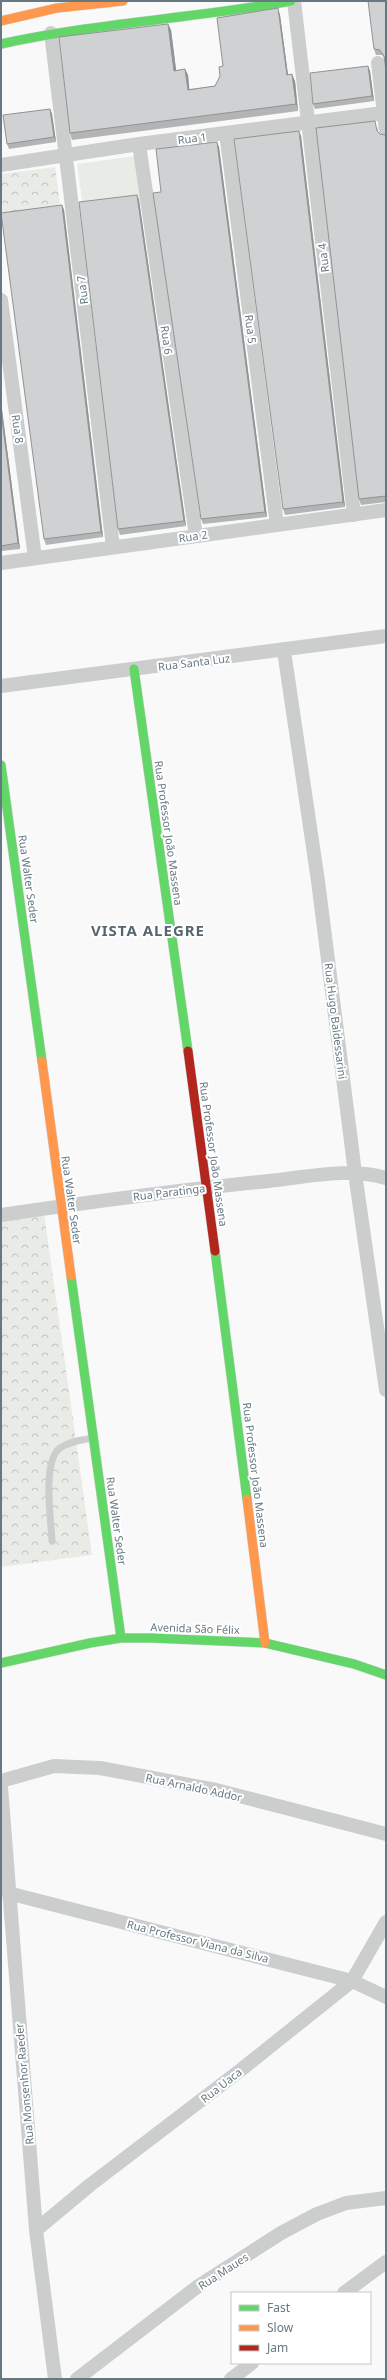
<svg xmlns="http://www.w3.org/2000/svg" width="387" height="2380" font-family="'Noto Sans',sans-serif">
<style>
.green{fill:#e8ebe6}
.park{fill:url(#park-crowns)}
.lines{fill:none;stroke-linecap:round;stroke-linejoin:round}
.fast-casing{stroke:#d5d6d7;stroke-width:10}
.slow-casing{stroke:#d5d6d7;stroke-width:10}
.jam-casing{stroke:#d5d6d7;stroke-width:10}
.lane{stroke:#cccece;stroke-width:7}
.street{stroke:#cccece;stroke-width:14}
.fast{stroke:#63d668;stroke-width:9}
.slow{stroke:#ff974d;stroke-width:9}
.jam{stroke:#b3261e;stroke-width:9}
.wall{fill:#b2b4b5}
.shaded-wall{fill:#919293}
.building{fill:#cfd1d2;stroke:#919293}
.labels{text-anchor:middle;dominant-baseline:central;stroke-width:4;stroke-linejoin:round;paint-order:stroke}
.street-label{font-size:11px;fill:#667982;stroke:#fff}
.district-label{font-size:15px;font-weight:bold;letter-spacing:1px;fill:#57666d;stroke:#fff}
</style>
<defs>
<pattern id="park-crowns" width="20" height="18" patternUnits="userSpaceOnUse"><rect width="20" height="18" fill="#e8ebe6"/><path d="M2 6a3 3 0 1 1 6 0M12 15a3 3 0 1 1 6 0" fill="none" stroke="#c0c3c0"/></pattern>
</defs>
<rect width="100%" height="100%" fill="#f9f9f9"/>
<path class="green" d="M 135,156 L 141,200 L 83,207 L 77,164 Z"/>
<path class="park" d="M 55,167 L 61,210 L 3,218 L 1,174 Z
M 44,1213 L 92,1555 L 1,1567 L 1,1220 Z"/>
<g class="lines">
<defs>
<path id="fast" d="M 1,44 C 96,23 195,18 291,1
M 134,669 L 188,1051
M 1,765 L 42,1061
M 215,1251 L 247,1499
M 71,1276 L 121,1638
M 1,1663 L 90,1643 L 121,1638 L 151,1638 L 265,1643 L 354,1664 L 386,1675"/>
<path id="slow" d="M 1,21 L 57,8 L 123,1
M 42,1061 L 71,1276
M 247,1499 L 265,1643"/>
<path id="jam" d="M 188,1051 L 215,1251"/>
</defs>
<use href="#fast" class="fast-casing"/>
<use href="#slow" class="slow-casing"/>
<use href="#jam" class="jam-casing"/>
<path class="lane" d="M 52,1541 C 51,1520 42,1461 60,1448 C 70,1441 82,1440 93,1438"/>
<path class="street" d="M 294,1 L 354,515
M 51,33 L 113,547
M 378,63 L 386,132
M 226,133 L 277,525
M 139,144 L 196,536
M 1,165 L 139,144 L 383,113
M 1,300 L 35,558
M 1,563 L 386,510
M 284,651 L 318,881 L 355,1173 L 386,1390
M 1,686 L 386,636
M 1,1215 C 90,1202 179,1190 269,1181 C 307,1177 349,1167 386,1178
M 1,1781 L 54,1766 L 100,1768 L 216,1790 L 386,1834
M 1,1787 L 36,2230 L 55,2379
M 8,1893 L 352,1981 L 386,1997
M 36,2230 L 90,2185 L 242,2069 L 352,1981 L 386,1922
M 344,2293 L 386,2262
M 77,2379 L 197,2287 L 281,2233 L 317,2214 L 346,2203 L 386,2198
M 231,2379 L 252,2363"/>
<use href="#fast" class="fast"/>
<use href="#slow" class="slow"/>
<use href="#jam" class="jam"/>
</g>
<path class="wall" d="M 386,1 L 385,59 L 382,55 L 376,55 L 374,49 Z
M 280,15 L 288,75 L 295,81 L 298,111 L 72,140 L 70,133 L 168,24 L 171,30 L 176,70 L 185,69 L 188,75 L 189,89 L 215,86 L 220,76 L 223,66 Z
M 368,66 L 370,71 L 374,101 L 315,109 L 313,104 Z
M 50,109 L 52,114 L 56,142 L 9,149 L 7,144 Z
M 377,126 L 378,132 L 380,134 L 385,135 L 386,134 L 386,502 L 361,505 L 359,499 Z
M 301,136 L 345,507 L 285,515 L 283,509 Z
M 219,147 L 267,517 L 203,524 L 201,519 Z
M 137,195 L 139,200 L 186,526 L 120,535 L 118,529 Z
M 62,205 L 64,210 L 103,537 L 46,545 L 44,539 Z
M 1,402 L 20,549 L 1,551 Z"/>
<path class="shaded-wall" d="M 278,8 L 280,15 L 289,82 L 287,75 Z
M 168,24 L 171,30 L 177,77 L 174,71 Z
M 368,66 L 370,71 L 374,101 L 372,96 Z
M 185,69 L 188,75 L 190,96 L 188,90 Z
M 292,74 L 295,81 L 298,111 L 296,104 Z
M 50,109 L 52,114 L 56,142 L 54,137 Z
M 299,131 L 301,136 L 345,507 L 343,502 Z
M 217,142 L 219,147 L 267,517 L 265,512 Z
M 137,195 L 139,200 L 186,526 L 184,521 Z
M 62,205 L 64,210 L 103,537 L 101,532 Z
M 1,402 L 20,549 L 18,543 L 1,412 Z"/>
<path class="building" d="M 368,1 L 386,1 L 386,70 L 384,56 L 380,50 L 374,49 Z
M 278,8 L 287,75 L 292,74 L 296,104 L 70,133 L 59,37 L 168,24 L 174,71 L 185,69 L 188,90 L 215,86 L 220,76 L 219,67 L 223,66 L 217,18 Z
M 368,66 L 372,96 L 313,104 L 310,73 Z
M 50,109 L 54,137 L 7,144 L 3,115 Z
M 375,121 L 377,131 L 380,134 L 385,135 L 386,134 L 386,496 L 359,499 L 316,128 Z
M 299,131 L 343,502 L 283,509 L 234,139 Z
M 217,142 L 265,512 L 201,519 L 153,193 L 161,192 L 156,149 Z
M 137,195 L 184,521 L 118,529 L 79,202 Z
M 62,205 L 101,532 L 44,539 L 1,213 Z
M 1,412 L 18,543 L 1,546 Z"/>
<g class="labels">
<g class="street-label">
<text transform="translate(192 138) rotate(-7)">Rua 1</text>
<text transform="translate(323 258) rotate(-97)">Rua 4</text>
<text transform="translate(82 290) rotate(-97)">Rua 7</text>
<text transform="translate(251 329) rotate(83)">Rua 5</text>
<text transform="translate(167 340) rotate(82)">Rua 6</text>
<text transform="translate(18 429) rotate(82)">Rua 8</text>
<text transform="translate(193 536) rotate(-8)">Rua 2</text>
<text transform="translate(194 662) rotate(-7)">Rua Santa Luz</text>
<text transform="translate(169 833) rotate(82)">Rua Professor João Massena</text>
<text transform="translate(29 879) rotate(82)">Rua Walter Seder</text>
<text transform="translate(336 1021) rotate(83)">Rua Hugo Baldessarini</text>
<text transform="translate(214 1154) rotate(82)">Rua Professor João Massena</text>
<text transform="translate(169 1192) rotate(-7)">Rua Paratinga</text>
<text transform="translate(72 1200) rotate(82)">Rua Walter Seder</text>
<text transform="translate(256 1475) rotate(83)">Rua Professor João Massena</text>
<text transform="translate(117 1521) rotate(82)">Rua Walter Seder</text>
<text transform="translate(195 1628) rotate(2)">Avenida São Félix</text>
<text transform="translate(194 1787) rotate(12)">Rua Arnaldo Addor</text>
<text transform="translate(198 1941) rotate(14)">Rua Professor Viana da Silva</text>
<text transform="translate(24 2084) rotate(-95)">Rua Monsenhor Raeder</text>
<text transform="translate(221 2085) rotate(-38)">Rua Uaca</text>
<text transform="translate(223 2271) rotate(-33)">Rua Maues</text>
</g>
<g class="district-label">
<text x="148" y="930">VISTA ALEGRE</text>
</g>
</g>
<rect width="387" height="2380" fill="none" stroke="#667982" stroke-width="4"/>
<rect x="231" y="2292" width="140" height="72" fill="#ffffff" stroke="#c2c9cd"/>
<rect x="239" y="2305" width="20" height="6" fill="#63d668" stroke="#c2c9cd"/>
<text x="267" y="2312" font-size="12" fill="#667982">Fast</text>
<rect x="239" y="2325" width="20" height="6" fill="#ff974d" stroke="#c2c9cd"/>
<text x="267" y="2332" font-size="12" fill="#667982">Slow</text>
<rect x="239" y="2345" width="20" height="6" fill="#b3261e" stroke="#c2c9cd"/>
<text x="267" y="2352" font-size="12" fill="#667982">Jam</text>
</svg>
